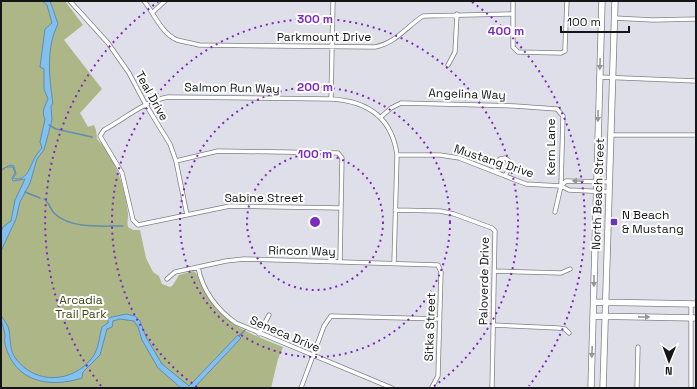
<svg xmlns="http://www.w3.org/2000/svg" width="697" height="389" font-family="'Space Grotesk',sans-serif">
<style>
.green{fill:#adb687}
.water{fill:#82c0ef;stroke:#618dae}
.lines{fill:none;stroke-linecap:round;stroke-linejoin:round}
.stream{stroke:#618dae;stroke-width:1.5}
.street-casing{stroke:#7f8089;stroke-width:5}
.secondary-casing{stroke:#7f8089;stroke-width:7}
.street{stroke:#fff;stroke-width:3.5}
.secondary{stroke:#fff;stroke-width:5.5}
.oneway{fill:#969697}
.ring{fill:none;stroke:#7b2cbf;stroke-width:2;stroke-dasharray:2 4}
.poi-dot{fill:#6839b0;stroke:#fff;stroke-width:1.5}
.labels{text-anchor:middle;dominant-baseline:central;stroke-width:4;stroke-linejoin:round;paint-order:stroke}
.street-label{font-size:12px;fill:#151518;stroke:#fff}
.poi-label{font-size:12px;fill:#151518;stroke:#fff;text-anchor:start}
.park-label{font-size:12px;fill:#3d4511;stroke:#fff}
.centre{fill:#7b2cbf;stroke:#fff;stroke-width:2}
.ring-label{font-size:12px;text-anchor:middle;font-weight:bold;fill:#7b2cbf;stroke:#fff;stroke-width:4;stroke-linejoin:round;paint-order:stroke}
</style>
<rect width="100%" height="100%" fill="#dedfe9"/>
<path class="green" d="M 1,1 L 65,1 L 83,25 L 64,40 L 102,89 L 80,113 L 88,127 L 94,125 L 96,130 L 97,139 C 116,158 125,188 128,214 C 128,219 127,222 128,227 L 133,230 L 140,230 L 146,258 L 153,272 L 159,276 L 162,284 L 170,287 L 173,285 L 179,275 L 193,271 L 196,273 C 218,321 235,328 283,347 L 278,359 L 271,388 L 1,388 Z"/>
<path class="water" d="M 42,1 L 50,1 L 58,24 C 46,47 49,78 53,103 L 51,106 L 52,120 L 44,150 L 37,159 L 30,183 L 20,202 L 16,219 L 1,251 L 1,268 L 1,232 L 3,227 L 11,221 L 15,200 L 25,179 L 13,181 L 12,178 L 15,173 L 13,167 L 6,167 L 1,171 L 1,170 L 10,165 L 14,166 L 16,174 L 13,178 C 26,183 30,167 34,159 C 36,155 39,151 42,148 L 40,142 L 45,119 C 41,112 45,106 48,99 L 44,89 L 44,69 L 40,67 L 45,29 L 52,23 L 47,5 Z
M 126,314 L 135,316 L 140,321 L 146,337 L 162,364 L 189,386 L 238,335 L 241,338 L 194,388 L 181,388 L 158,368 L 142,340 L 138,327 L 134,321 L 120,319 L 113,321 L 112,327 L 107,329 L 100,355 L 83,372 L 82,378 C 48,389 14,381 5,344 C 4,340 5,338 5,335 C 4,328 1,323 1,316 C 4,320 8,325 9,330 C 11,340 9,350 16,359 C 36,385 72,383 92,358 C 99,349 99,337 102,327 L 108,323 L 108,318 Z"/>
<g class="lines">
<path class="stream" d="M 49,125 L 56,129 L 92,137
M 25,192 L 40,198
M 44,199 C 50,203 50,210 55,214 C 71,229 102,226 123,226
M 239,336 L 245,330"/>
<defs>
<path id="street" d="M 70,1 L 108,43 L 129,73 L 146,105 L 170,144 L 176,161 L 187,215
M 144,1 C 154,13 161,33 177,40 C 184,42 192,43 199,45 L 375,47 C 396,43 406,27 423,16 L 513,14
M 513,1 L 513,47 L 518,52 L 561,53 L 565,51 L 565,47 L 567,1
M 153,12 L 165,1
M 614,18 L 653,20 L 696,19
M 448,65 L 455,52 L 457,14
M 599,77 L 696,81
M 331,99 L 333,1
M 381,117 L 391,108 L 401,103 L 515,106 L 557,109 L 563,116 L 561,186 L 555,212
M 611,135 L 696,135
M 397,155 L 440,155 L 459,158 L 526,184 L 561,186 L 569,190 L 609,192
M 176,161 L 218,151 L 338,153 L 342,158 L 340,262
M 496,172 L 500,159 L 505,158 L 508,160 L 509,168 L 505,176
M 561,186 L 566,181 L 610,182
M 341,208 L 230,206 L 138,225 L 133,220 L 122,173 L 100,136 L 104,130 C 124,119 145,101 168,97 L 331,99 C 367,101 392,117 397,155 L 394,263
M 395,210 L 440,211 L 454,214 L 492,228 L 495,231 L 492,388
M 198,267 C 202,290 217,310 236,323 L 392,388
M 495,271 L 561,273 L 570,269
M 167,279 L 175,272 L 226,261 L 244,259 L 438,265 L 441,272 L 438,376 L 432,387
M 691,304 L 691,388
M 494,325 L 558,328 L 565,329 L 569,333
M 259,334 L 269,315
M 301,388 L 324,326 L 331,316 L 440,319
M 637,388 L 638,347"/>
<path id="secondary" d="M 594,302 L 696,304
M 593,316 L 696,318
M 591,388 L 602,1
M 603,388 L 615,1"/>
</defs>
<use href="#street" class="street-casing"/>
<use href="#secondary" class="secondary-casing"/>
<use href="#street" class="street"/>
<use href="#secondary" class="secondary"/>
</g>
<defs><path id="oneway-solid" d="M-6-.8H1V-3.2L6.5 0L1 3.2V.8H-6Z"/></defs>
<g class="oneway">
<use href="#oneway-solid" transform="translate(600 64) rotate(92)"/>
<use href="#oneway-solid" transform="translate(598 116) rotate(91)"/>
<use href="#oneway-solid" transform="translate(578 181) rotate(-178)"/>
<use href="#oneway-solid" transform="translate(594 281) rotate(91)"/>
<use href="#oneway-solid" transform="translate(644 317) rotate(1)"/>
<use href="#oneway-solid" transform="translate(592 352) rotate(92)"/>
</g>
<g class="ring">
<circle cx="315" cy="222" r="68"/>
<circle cx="315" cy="222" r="135"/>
<path d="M197 387A203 203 0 1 1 433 387"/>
<path d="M101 386A270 270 0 0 1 158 2M472 2A270 270 0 0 1 529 386"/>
</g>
<rect class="poi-dot" x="610" y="218" width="8" height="8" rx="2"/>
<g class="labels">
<g class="street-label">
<text x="324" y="37">Parkmount Drive</text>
<text transform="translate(232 88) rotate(1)">Salmon Run Way</text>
<text transform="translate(467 94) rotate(2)">Angelina Way</text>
<text transform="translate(152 96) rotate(61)">Teal Drive</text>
<text transform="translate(551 147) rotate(-90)">Kern Lane</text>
<text transform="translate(494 161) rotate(18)">Mustang Drive</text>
<text transform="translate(598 194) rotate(-88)">North Beach Street</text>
<text x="264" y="198">Sabine Street</text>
<text transform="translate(302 251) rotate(1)">Rincon Way</text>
<text transform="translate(484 281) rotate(-89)">Paloverde Drive</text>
<text transform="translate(430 327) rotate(-88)">Sitka Street</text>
<text transform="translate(285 334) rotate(23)">Seneca Drive</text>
</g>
<g class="poi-label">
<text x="622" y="215">N Beach<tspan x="622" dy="14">&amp; Mustang</tspan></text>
</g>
<g class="park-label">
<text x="81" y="300">Arcadia<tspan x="81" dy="14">Trail Park</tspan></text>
</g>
</g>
<circle cx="315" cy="222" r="6" class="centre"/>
<g class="ring-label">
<text x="315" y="23">300 m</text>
<text x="506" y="35">400 m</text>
<text x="315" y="91">200 m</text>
<text x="315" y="158">100 m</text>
</g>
<rect width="697" height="389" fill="none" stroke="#151518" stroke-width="4"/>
<g transform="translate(669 361) rotate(181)" stroke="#ffffff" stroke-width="3" paint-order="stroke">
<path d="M0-3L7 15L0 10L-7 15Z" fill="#151518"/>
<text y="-6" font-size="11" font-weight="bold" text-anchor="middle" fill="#151518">N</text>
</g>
<path d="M561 26v6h68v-6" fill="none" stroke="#151518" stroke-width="2"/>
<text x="567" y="26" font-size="12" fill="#151518" stroke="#ffffff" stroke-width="3" paint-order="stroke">100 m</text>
</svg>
